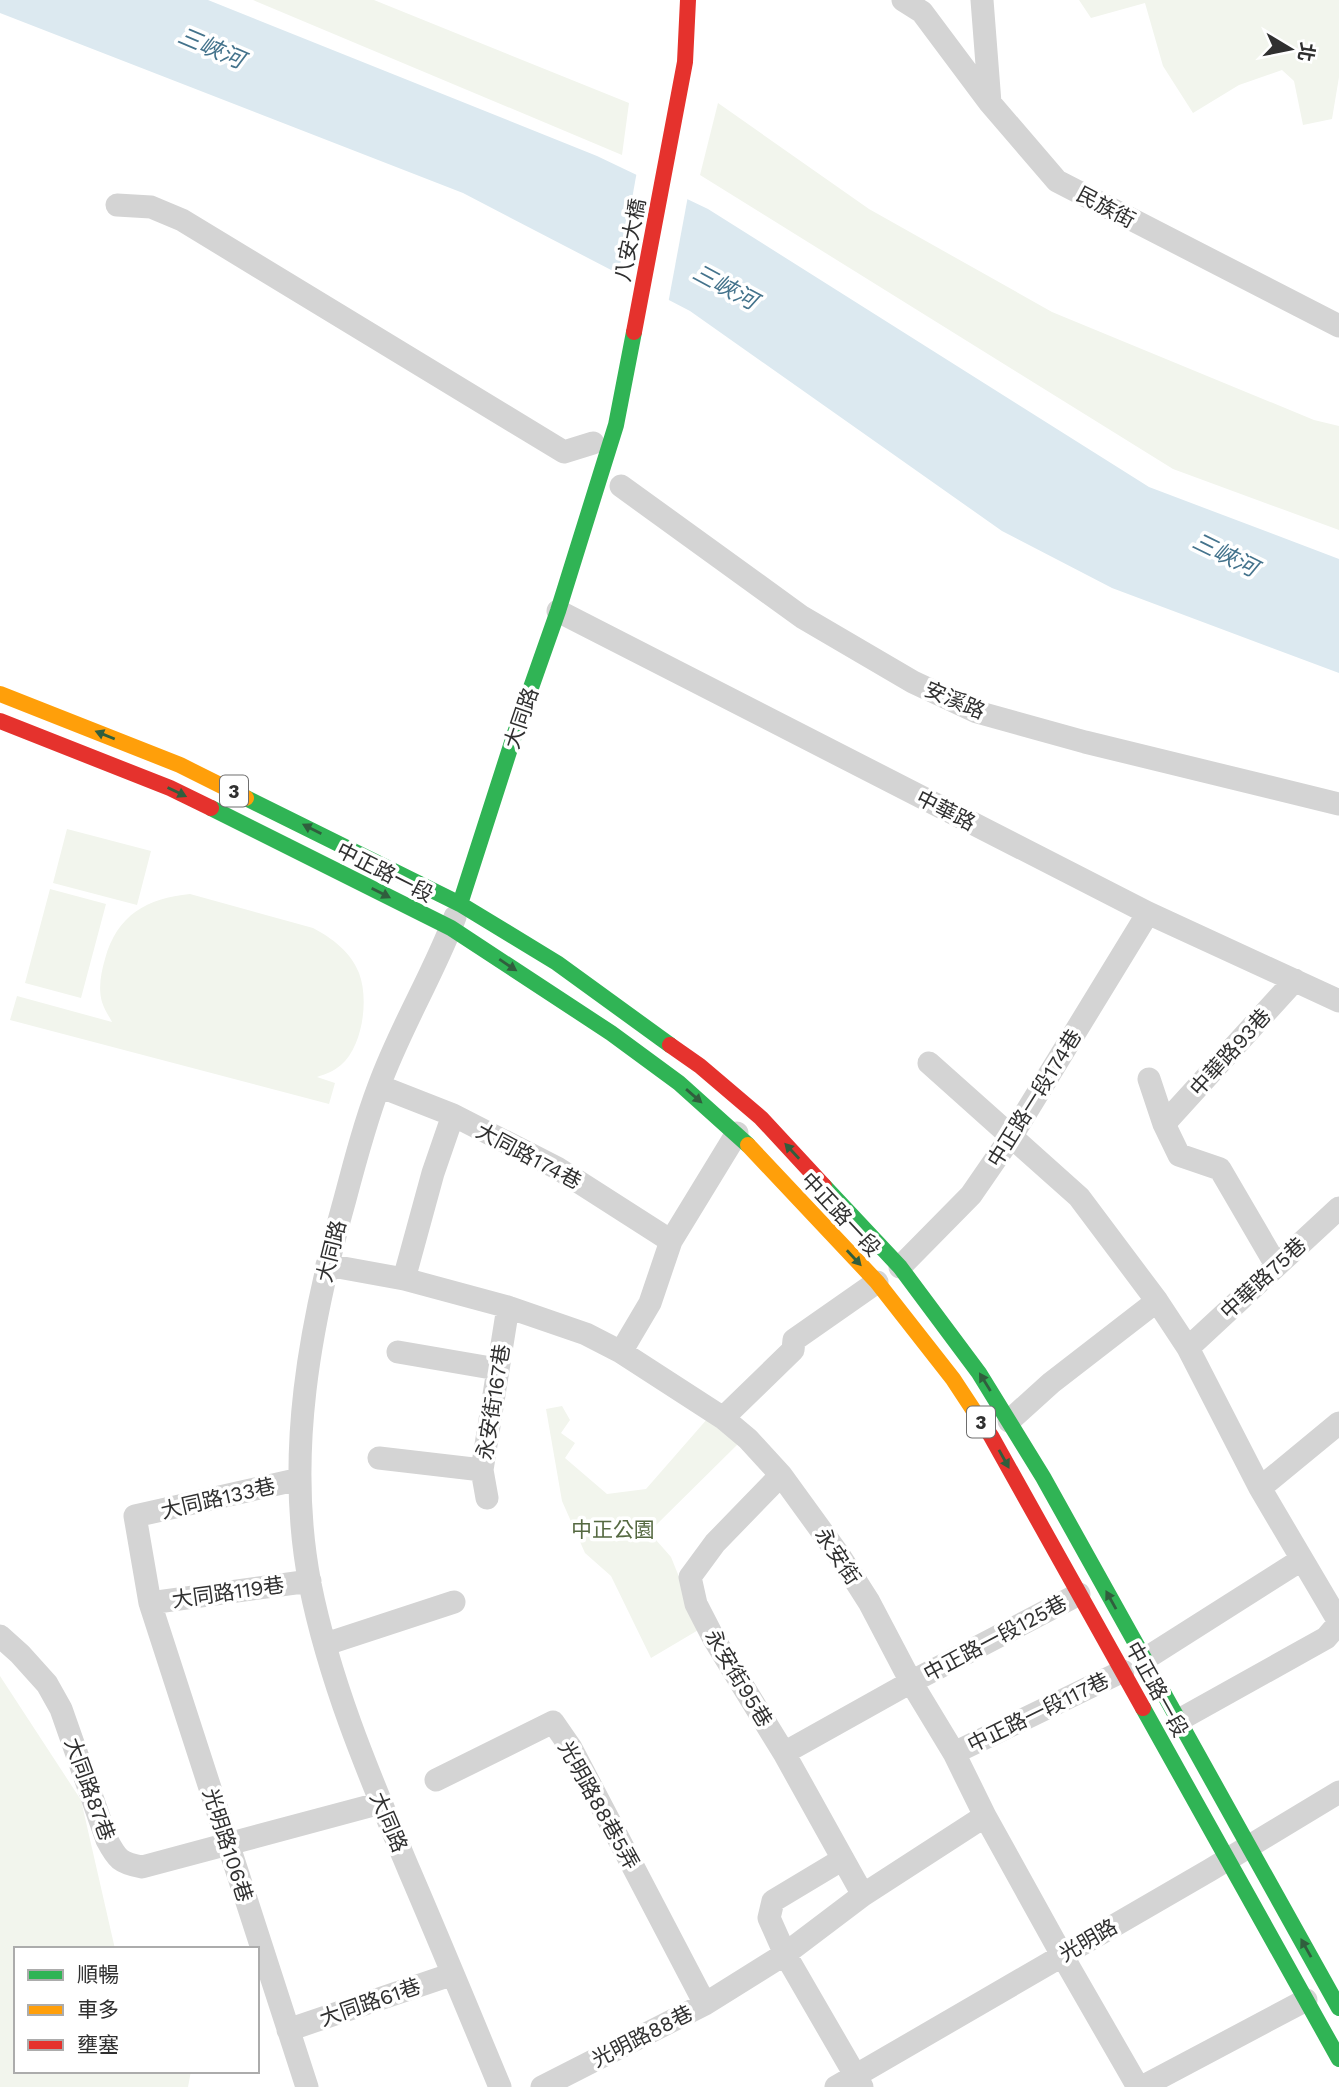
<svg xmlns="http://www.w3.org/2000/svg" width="1339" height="2087" font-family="'Work Sans','Noto Sans TC',sans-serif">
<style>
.green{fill:#f2f5ed}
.water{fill:#dce9f0}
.pier{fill:#fff}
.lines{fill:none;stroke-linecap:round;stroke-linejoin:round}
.street{stroke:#d4d4d4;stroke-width:23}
.fast{stroke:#30b455;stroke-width:16}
.slow{stroke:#ff9f0a;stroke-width:16}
.jam{stroke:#e5322d;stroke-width:16}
.oneway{fill:#305e3d}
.labels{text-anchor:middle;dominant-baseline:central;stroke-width:7;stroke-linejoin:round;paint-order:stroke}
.shield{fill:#fff;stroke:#6e6e6e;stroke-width:2}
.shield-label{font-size:19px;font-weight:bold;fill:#303030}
.street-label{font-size:21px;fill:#303030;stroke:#fff}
.park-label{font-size:21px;fill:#556941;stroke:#fff}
.water-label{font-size:23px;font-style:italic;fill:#44738c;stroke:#fff}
</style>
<rect width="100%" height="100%" fill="#fff"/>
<path class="green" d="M 253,0 L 374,0 L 629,103 L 622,155 Z
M 1079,0 L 1339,0 L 1339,77 L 1332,119 L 1303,125 L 1294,81 L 1282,70 L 1239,85 L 1193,113 L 1163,66 L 1145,3 L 1091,18 Z
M 718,103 L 869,209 L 1052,312 L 1314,420 L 1339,426 L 1339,530 L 1173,469 L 700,175 Z
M 67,829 L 151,851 L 137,905 L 53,883 Z
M 50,889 L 106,904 L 81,998 L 25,983 Z
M 190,894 L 313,928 C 332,938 351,952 359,973 C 369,999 363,1046 341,1065 C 334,1071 326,1074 317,1077 L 335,1083 L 329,1104 L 10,1020 L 17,996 L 112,1022 C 109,1016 104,1009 102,1002 C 98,988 101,973 105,959 C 117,915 147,898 190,894 Z
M 562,1406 L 570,1420 L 561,1433 L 575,1443 L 565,1458 L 607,1494 L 646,1489 L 708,1418 L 738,1444 L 649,1532 L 671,1557 L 700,1629 L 651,1658 L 611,1576 L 585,1553 L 562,1501 L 546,1409 Z
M 0,1676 L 81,1800 L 115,1949 L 16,1949 L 16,2071 L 191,2071 L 188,2087 L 0,2087 Z"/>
<path class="water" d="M 0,0 L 208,0 L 597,156 L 708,209 L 1149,487 L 1339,559 L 1339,673 L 1112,588 L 1002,531 L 690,311 L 463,193 L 0,13 Z"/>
<path class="pier" d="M 637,171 L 688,196 L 668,304 L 618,277 Z"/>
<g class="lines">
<path class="street" d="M 903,0 L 922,12 L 990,103
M 982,0 L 990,103 L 1057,181 L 1339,326
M 117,205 L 151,207 L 182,220 L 564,452 L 593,443
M 621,486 L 802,617 L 913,682 L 977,712 L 1085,742 L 1339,804
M 558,611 L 1148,913 L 1339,1001
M 455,917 C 433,975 400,1028 379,1086 C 365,1123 355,1161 345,1199 C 310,1324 285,1455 310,1584 C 330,1684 370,1777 409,1870 C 440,1942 470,2015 500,2087
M 929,1063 L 1079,1197 L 1157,1301 L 1188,1348 L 1260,1488 L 1339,1622
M 1149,1079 L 1164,1124 L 1179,1155 L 1220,1169 L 1276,1265
M 379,1086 L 453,1115 L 557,1168 L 671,1241
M 1164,1124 L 1295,980
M 327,1265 L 404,1279 L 508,1307 L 586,1334 L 621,1352 L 723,1418 L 748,1439 L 781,1475 L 839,1555 L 869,1602 L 911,1682 L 954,1753 L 985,1816 L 1062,1955 L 1138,2087
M 900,1267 L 971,1195 L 1011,1137 L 1148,913
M 404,1279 L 433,1173 L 453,1115
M 1188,1348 L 1339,1208
M 398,1352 L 497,1369
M 621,1352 L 650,1303 L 671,1241 L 737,1133
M 723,1418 L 793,1350 L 794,1340 L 877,1282
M 1009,1421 L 1051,1383 L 1157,1301
M 379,1458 L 482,1470
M 781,1475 L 715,1543 L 690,1577 L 696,1604 L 714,1639 L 784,1753 L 863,1895
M 300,1479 L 135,1516 L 150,1603 L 310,1581
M 1260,1488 L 1339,1423
M 487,1498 L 482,1470 L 508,1307
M 150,1603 L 307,2087
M 0,1636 L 20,1654 L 47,1684 L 61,1709 L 107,1840 C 117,1859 120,1863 142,1867 L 381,1803
M 326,1644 L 454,1602
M 1145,1659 L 1301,1560
M 1179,1720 L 1326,1638 L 1339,1623
M 784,1753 L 911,1682 L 1079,1594
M 954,1753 L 1123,1671
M 436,1780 L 553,1722 L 571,1748 L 705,2004
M 843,1859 L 773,1901 L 769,1918 L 785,1954 L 862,2087
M 288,2030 L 453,1974
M 542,2087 L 705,2004 L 785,1954 L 863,1895 L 985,1816
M 836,2087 L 1210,1870 L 1339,1792
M 1142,2087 L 1306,2000"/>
<path class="fast" d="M 246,798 L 460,904 L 557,963 L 670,1045
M 211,808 L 451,928 L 611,1033 L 679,1083 L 748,1145
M 460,904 L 515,733 L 558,611 L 616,425 L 634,332
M 824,1186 L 900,1267 L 979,1373 L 1043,1477 L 1339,2008
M 1143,1708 L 1339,2059"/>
<path class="slow" d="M 0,694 L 180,765 L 246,798
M 748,1145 L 877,1282 L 953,1379 L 978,1417"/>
<path class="jam" d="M 634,332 L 685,62 L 688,0
M 0,721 L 170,788 L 211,808
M 670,1045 L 700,1066 L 761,1118 L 824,1186
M 978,1417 L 991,1436 L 1143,1708"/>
</g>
<defs><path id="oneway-solid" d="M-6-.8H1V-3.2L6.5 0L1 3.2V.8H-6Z" transform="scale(1.75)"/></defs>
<g class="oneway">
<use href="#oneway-solid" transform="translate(105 735) rotate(-158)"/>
<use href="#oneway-solid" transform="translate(177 792) rotate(26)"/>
<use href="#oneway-solid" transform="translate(312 829) rotate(-153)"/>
<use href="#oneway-solid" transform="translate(381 893) rotate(27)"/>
<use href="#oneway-solid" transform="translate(508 965) rotate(34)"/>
<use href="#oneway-solid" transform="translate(694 1096) rotate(41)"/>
<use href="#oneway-solid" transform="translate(792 1151) rotate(-133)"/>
<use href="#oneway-solid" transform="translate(854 1258) rotate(47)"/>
<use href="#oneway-solid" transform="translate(985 1382) rotate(-122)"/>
<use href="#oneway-solid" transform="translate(1004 1459) rotate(61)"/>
<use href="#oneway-solid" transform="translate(1111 1600) rotate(-119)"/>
<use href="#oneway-solid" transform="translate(1306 1948) rotate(-119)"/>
</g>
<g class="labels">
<g class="shield">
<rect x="220" y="775.5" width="28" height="31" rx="5"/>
<rect x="967" y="1406.5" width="28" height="31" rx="5"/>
</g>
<g class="shield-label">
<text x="234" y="791">3</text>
<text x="981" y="1422">3</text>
</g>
<g class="street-label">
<text transform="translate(1106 207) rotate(28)">民族街</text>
<text transform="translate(630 240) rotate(-79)">八安大橋</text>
<text transform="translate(955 700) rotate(23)">安溪路</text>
<text transform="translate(521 718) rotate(-71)">大同路</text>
<text transform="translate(946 810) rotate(27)">中華路</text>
<text transform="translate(385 872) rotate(27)">中正路一段</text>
<text transform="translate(1230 1052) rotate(-48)">中華路93巷</text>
<text transform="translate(1034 1098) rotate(-58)">中正路一段174巷</text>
<text transform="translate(529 1156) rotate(28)">大同路174巷</text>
<text transform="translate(841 1214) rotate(47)">中正路一段</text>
<text transform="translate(331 1251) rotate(-76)">大同路</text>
<text transform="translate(1263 1278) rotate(-43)">中華路75巷</text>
<text transform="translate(493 1402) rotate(-81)">永安街167巷</text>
<text transform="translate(218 1498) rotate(-13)">大同路133巷</text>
<text transform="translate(838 1556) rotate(56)">永安街</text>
<text transform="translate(228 1592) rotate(-8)">大同路119巷</text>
<text transform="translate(995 1638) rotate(-28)">中正路一段125巷</text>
<text transform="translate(739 1678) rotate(59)">永安街95巷</text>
<text transform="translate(1157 1689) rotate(61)">中正路一段</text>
<text transform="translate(1038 1712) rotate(-26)">中正路一段117巷</text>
<text transform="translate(90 1789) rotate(70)">大同路87巷</text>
<text transform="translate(599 1805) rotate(61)">光明路88巷5弄</text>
<text transform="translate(389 1822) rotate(67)">大同路</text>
<text transform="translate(228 1845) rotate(72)">光明路106巷</text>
<text transform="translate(1088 1940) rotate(-30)">光明路</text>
<text transform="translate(370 2002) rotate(-19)">大同路61巷</text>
<text transform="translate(642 2036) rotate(-27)">光明路88巷</text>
</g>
<g class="park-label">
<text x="613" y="1529">中正公園</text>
</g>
<g class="water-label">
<text transform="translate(211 48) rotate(23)">三峽河</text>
<text transform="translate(725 287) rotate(28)">三峽河</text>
<text transform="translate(1225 555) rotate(26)">三峽河</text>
</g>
</g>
<rect x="14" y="1947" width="245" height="126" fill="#ffffff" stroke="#acacac" stroke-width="2"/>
<rect x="28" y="1970" width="35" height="10" fill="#30b455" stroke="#acacac" stroke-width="2"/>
<text x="77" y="1982" font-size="21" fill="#303030">順暢</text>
<rect x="28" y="2005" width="35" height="10" fill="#ff9f0a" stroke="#acacac" stroke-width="2"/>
<text x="77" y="2017" font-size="21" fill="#303030">車多</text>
<rect x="28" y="2040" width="35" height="10" fill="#e5322d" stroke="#acacac" stroke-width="2"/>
<text x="77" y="2052" font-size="21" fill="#303030">壅塞</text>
<g transform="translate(1290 49) rotate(100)" stroke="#ffffff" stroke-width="5" paint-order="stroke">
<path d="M0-5L12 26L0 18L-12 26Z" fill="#303030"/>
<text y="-10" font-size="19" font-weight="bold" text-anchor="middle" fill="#303030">北</text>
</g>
</svg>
